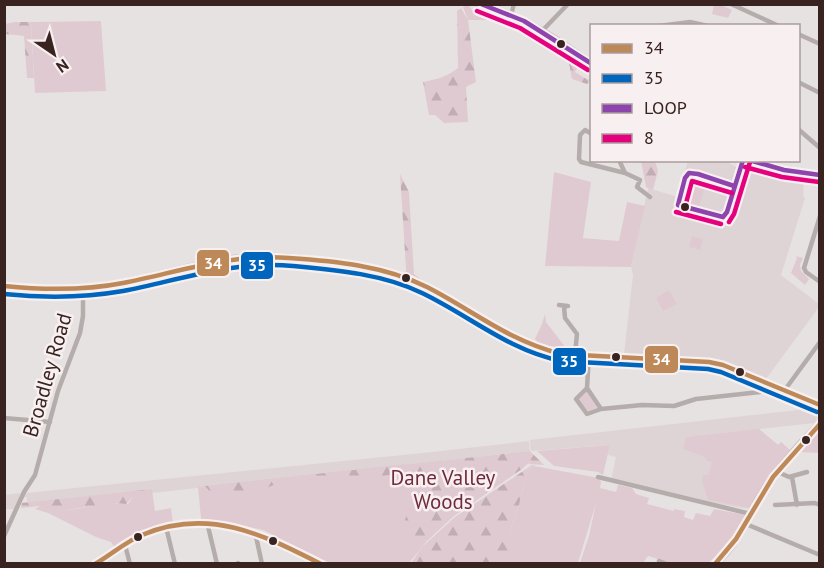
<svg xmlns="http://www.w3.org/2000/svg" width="824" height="568" font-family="'PT Sans',sans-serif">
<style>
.built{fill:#dfd4d5}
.green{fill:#e0cad2}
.forest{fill:url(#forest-firs)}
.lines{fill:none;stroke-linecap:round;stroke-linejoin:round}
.major-casing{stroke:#c7c0c0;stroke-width:8}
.minor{stroke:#b5adab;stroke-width:4.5}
.major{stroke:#d4cecd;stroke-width:5}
.bus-1-casing{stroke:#f7eff0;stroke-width:9}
.bus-2-casing{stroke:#f7eff0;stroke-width:9}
.bus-3-casing{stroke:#f7eff0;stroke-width:9}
.bus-4-casing{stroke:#f7eff0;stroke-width:9}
.bus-1{stroke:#be8959;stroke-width:4.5}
.bus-2{stroke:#0065bd;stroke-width:4.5}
.bus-3{stroke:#8e44ad;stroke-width:4.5}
.bus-4{stroke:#e5007d;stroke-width:4.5}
.bus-dot{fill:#392320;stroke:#f7eff0;stroke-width:2}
.labels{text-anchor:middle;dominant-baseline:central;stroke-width:5;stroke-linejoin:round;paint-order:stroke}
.street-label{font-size:21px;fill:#392320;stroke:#f7eff0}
.park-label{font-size:21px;fill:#6f2b3b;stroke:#f7eff0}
.line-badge{stroke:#f7eff0;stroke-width:2}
.badge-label{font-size:16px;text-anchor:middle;font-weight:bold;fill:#fff}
</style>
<defs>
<pattern id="forest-firs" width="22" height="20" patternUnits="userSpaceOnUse" patternTransform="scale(1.5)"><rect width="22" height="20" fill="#e0cad2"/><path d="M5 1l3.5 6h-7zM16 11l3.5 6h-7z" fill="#c1adb4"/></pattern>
</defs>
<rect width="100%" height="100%" fill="#e7e2e2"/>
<path class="built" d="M 688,160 L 726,161 L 734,166 L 775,177 L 804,181 L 803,196 L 805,198 L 781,275 L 819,304 L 819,307 L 766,379 L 724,362 L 624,354 L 631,292 L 633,275 L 631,267 L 648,188 L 678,197 Z
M 815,408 L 819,412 L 815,423 L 759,429 L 778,445 L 781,442 L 791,451 L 766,481 L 749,509 L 716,504 L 611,480 L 616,457 L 608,455 L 609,445 L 531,451 L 530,440 Z
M 529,441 L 530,451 L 53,504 L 22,503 L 27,502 L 27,497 L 23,497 L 25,493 L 432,452 Z
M 20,493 L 17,509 L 5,509 L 5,495 Z"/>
<path class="green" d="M 468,5 L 472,10 L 489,16 L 485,20 L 468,20 L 463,7 Z
M 714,5 L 721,5 L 732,10 L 728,18 L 712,14 Z
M 101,21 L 106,91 L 35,93 L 31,22 Z
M 554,172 L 591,182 L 583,238 L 619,241 L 627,202 L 645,206 L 631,267 L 545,266 Z
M 691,175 L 707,180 L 699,207 L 697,208 L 683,204 L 680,201 L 686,179 Z
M 692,236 L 703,239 L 700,250 L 689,247 Z
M 796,256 L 803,258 L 800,265 L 801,271 L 809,279 L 805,285 L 791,273 L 797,258 Z
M 669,290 L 677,304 L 663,311 L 656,298 Z
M 545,314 L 546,322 L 566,348 L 539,345 L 535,339 L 542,324 Z
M 591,358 L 691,365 L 691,366 L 591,363 Z
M 585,391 L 588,392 L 597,408 L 588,411 L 579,401 L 579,397 Z
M 759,429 L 778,445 L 781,442 L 791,451 L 766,481 L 750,508 L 708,500 L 702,481 L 703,475 L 708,475 L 712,462 L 707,461 L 705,457 L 683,449 L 686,437 Z
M 818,430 L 819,453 L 800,452 Z
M 610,445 L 603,475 L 598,472 L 554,466 L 537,451 Z
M 405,464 L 415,465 L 417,471 L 414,491 L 424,540 L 427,541 L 409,563 L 330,563 L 263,530 L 228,522 L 201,519 L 198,487 Z
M 534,466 L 599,478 L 601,482 L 600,488 L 616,492 L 618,485 L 632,488 L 636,494 L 649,498 L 647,504 L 674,511 L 674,509 L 685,511 L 684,517 L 693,520 L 696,513 L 710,516 L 714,509 L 746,515 L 727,546 L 708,563 L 671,563 L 648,556 L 643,563 L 580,563 L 589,536 L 596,503 L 578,563 L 509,564 L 509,533 L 519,505 L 528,470 Z
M 133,497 L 153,497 L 155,511 L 171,508 L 173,523 L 134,534 L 130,540 L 115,548 L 111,542 L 96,537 L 48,513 L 35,509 L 40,506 C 64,516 88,505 113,503 C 118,503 123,504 128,504 Z"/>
<path class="forest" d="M 461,8 L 468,20 L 476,82 L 466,87 L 468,122 L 444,123 L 435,115 L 429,115 L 423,82 C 437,79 447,77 458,68 L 457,11 Z
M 489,16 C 499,17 511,24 521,23 L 527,29 L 532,29 L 532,32 L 548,39 L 550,43 L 579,64 L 575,72 L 588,80 L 591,75 L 591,80 L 587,84 L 572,79 C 570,72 571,63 565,57 C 556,47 508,19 494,18 C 491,18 488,20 486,20 Z
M 15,22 L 31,22 L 34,78 L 27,78 L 24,36 L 5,34 L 5,24 Z
M 641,161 L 655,161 L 658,171 L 653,190 L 646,187 Z
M 400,174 L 409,192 L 414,274 L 427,284 L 425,286 L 405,277 L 406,269 Z
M 530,451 L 544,465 L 528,464 L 534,458 L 522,469 L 454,516 L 427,541 L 401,533 L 414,491 L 417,472 L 413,469 L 391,475 L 355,480 L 336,478 L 292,481 L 276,484 L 259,491 L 226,493 L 214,496 L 205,486 Z
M 532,465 L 535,465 L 528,470 L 519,505 L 509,533 L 509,563 L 411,563 L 422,547 L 455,517 Z
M 152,489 L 153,497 L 133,497 L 126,504 L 114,503 L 61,511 L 49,510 L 40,506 L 21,508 L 22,503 Z"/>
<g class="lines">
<defs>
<path id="major" d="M 479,4 C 521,15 556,39 592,64
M 747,160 L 784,170 L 820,175
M 4,286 C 37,290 72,291 105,286 C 153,279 199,261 248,257 C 266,256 285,257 303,259 C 343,264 390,268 427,287 C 472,311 509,344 561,354 L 709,362 L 723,365 L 820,405
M 715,564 C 740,541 745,521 762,493 C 773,475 803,439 820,424"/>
</defs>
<use href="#major" class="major-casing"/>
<path class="minor" d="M 731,4 L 779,26
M 511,15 L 514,4
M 659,26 L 690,22 L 708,26
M 542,31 L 568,4
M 798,34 L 820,44
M 798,82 L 820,93
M 798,129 L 820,148
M 592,134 L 585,130 L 580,135 L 579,159 L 581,162 L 625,173 L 640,180 L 637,187 L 650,197
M 619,160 L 625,173
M 820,216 L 804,268 L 806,272 L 820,282
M 559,305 L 568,306
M 564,306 L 565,318 L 577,334 L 575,354
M 589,354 L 587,388 L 601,409
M 588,364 L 691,368 L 694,362
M 587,388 L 576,399 L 587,414 L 601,409 L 642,405 L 674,406 L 696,399 L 760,392 L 766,388 L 769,384
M 784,391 L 820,342
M 4,418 L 50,422
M 778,472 L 789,477 L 807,472
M 598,477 L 751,514
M 792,477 L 797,505
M 775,505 L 815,503 L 820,505
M 207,522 L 217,564
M 746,524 L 820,555
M 166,527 L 175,564
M 255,532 L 262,564
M 4,536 L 24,492 L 35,475 L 58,391 L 80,333 L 83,316 L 83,288
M 125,545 L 130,564
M 659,561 L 667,564
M 94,564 C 111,555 125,543 142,535 C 209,504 263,534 322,564
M 238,564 L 238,563"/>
<use href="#major" class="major"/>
<defs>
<path id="bus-1" d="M 4,286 C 44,290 83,291 123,283 C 179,272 231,253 289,258 C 335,261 385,266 427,287 C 474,311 507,340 561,354 L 709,362 L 723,365 L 820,405
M 95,564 C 111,555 125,542 142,535 C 208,507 262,534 321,564
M 715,564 L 736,539 L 773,477 L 820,424"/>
<path id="bus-2" d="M 4,294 C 44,298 83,298 123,291 C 180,280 234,260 293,266 C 336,270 383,274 422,293 C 470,316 508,350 561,361 L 708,369 L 721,372 L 817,412"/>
<path id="bus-3" d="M 481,4 L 524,21 L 592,64
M 749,160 L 784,170 L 820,175
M 678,205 L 685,178 L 689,173 L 698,174 L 734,186
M 678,205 L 723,217
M 723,217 L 727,212 L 743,160"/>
<path id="bus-4" d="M 477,11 L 520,28 L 588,70
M 745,167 L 782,177 L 819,182
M 685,207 L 692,181 L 732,193
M 676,212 L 721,224
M 729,222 L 734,214 L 750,162"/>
</defs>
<use href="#bus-1" class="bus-1-casing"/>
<use href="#bus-2" class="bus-2-casing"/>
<use href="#bus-3" class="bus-3-casing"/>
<use href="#bus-4" class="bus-4-casing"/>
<use href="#bus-1" class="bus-1"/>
<use href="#bus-2" class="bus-2"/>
<use href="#bus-3" class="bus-3"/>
<use href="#bus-4" class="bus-4"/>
</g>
<g class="bus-dot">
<circle cx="561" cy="44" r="5"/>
<circle cx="685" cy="207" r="5"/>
<circle cx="406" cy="278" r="5"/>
<circle cx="616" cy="357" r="5"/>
<circle cx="740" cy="372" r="5"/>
<circle cx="806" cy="440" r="5"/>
<circle cx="138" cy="537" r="5"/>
<circle cx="273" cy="541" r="5"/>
</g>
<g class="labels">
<g class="street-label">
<text transform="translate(47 375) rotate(-74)">Broadley Road</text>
</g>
<g class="park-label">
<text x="443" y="477">Dane Valley<tspan x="443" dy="24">Woods</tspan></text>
</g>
</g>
<g class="line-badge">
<rect x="196" y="249" width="34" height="28" rx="6" fill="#be8959"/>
<rect x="240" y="251" width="34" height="29" rx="6" fill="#0065bd"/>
<rect x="644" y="345" width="35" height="29" rx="6" fill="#be8959"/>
<rect x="552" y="347" width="35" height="29" rx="6" fill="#0065bd"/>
</g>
<g class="badge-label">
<text x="213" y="269">34</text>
<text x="257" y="271">35</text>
<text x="661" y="365">34</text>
<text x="569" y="367">35</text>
</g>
<rect width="824" height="568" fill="none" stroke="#392320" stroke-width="12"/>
<rect x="590" y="24" width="210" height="138" fill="#f7eff0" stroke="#ab9d9d" stroke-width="1.5"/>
<rect x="602" y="44" width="30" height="9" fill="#be8959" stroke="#ab9d9d" stroke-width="1.5"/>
<text x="644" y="54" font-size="18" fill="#392320">34</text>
<rect x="602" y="74" width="30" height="9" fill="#0065bd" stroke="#ab9d9d" stroke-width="1.5"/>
<text x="644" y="84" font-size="18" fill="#392320">35</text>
<rect x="602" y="104" width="30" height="9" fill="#8e44ad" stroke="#ab9d9d" stroke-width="1.5"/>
<text x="644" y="114" font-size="18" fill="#392320">LOOP</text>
<rect x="602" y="134" width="30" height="9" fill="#e5007d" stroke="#ab9d9d" stroke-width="1.5"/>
<text x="644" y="144" font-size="18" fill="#392320">8</text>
<g transform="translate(54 54) rotate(145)" stroke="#f7eff0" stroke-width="4.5" paint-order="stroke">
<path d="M0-4.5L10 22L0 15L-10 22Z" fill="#392320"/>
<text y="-9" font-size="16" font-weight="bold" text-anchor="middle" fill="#392320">N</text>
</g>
</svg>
